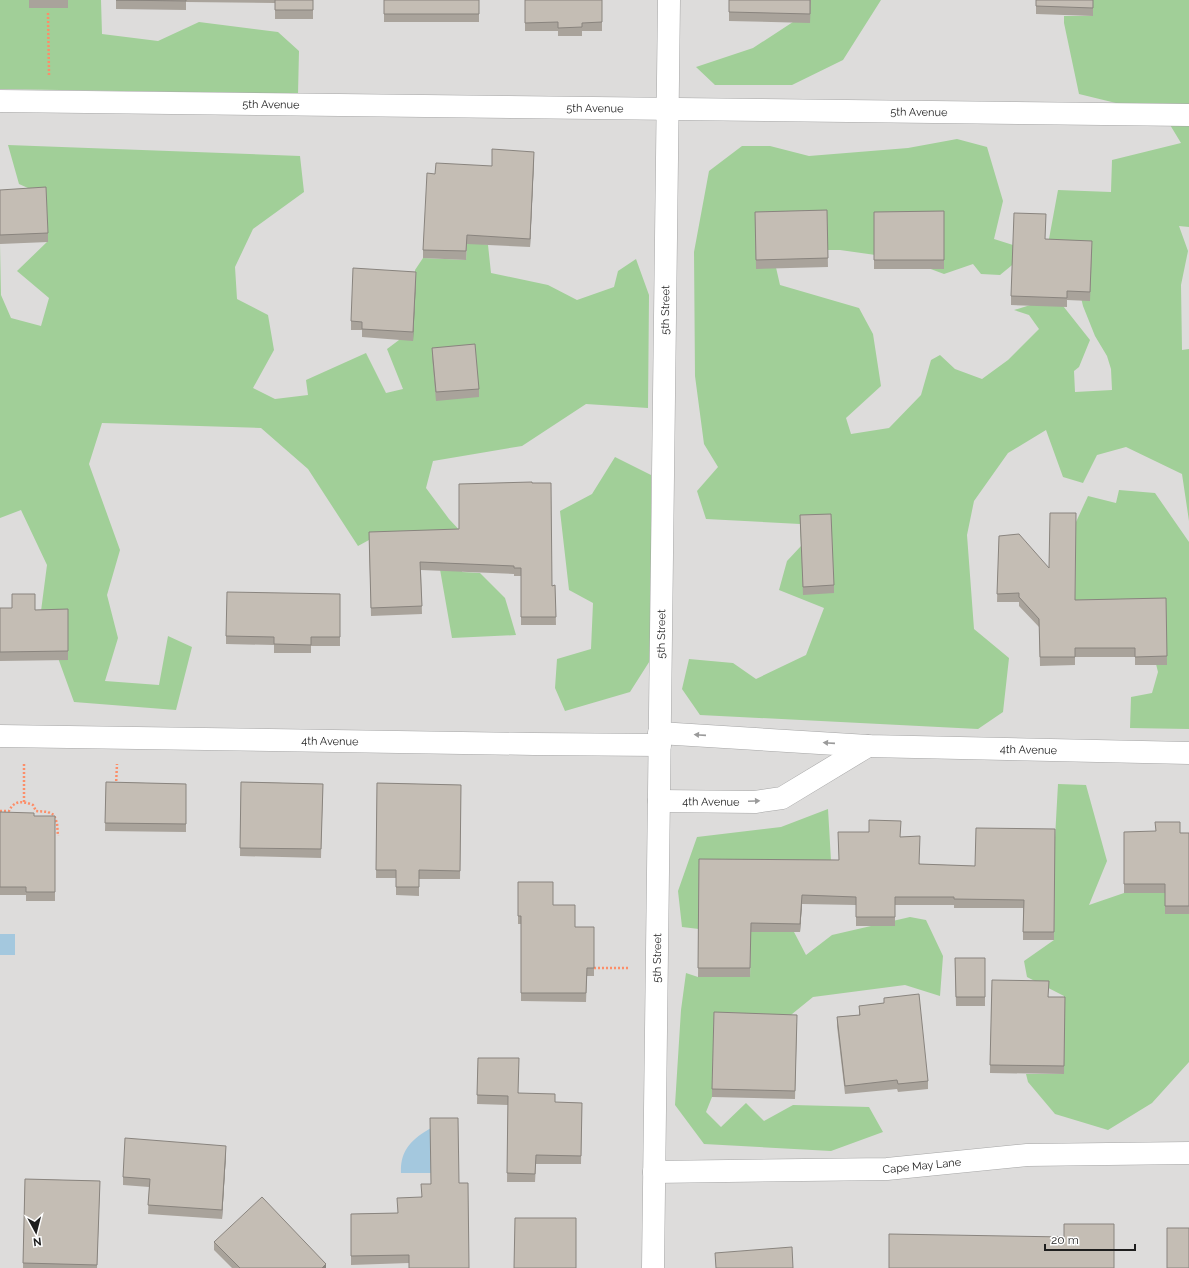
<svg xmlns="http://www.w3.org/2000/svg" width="1189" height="1268" font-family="Raleway,sans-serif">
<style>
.residential{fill:#dddcdb}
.forest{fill:#a1cf98}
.water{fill:#a4c8de}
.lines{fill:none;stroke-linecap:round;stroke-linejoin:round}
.minor-casing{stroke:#a5a5a5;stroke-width:23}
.path{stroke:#fc8e69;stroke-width:2.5;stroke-dasharray:2 2;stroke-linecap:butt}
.minor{stroke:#fff;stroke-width:22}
.wall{fill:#a9a39b}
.shaded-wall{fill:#89847e}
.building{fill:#c4bdb4;stroke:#89847e}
.oneway{fill:#9a9a9a}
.labels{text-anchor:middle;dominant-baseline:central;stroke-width:3;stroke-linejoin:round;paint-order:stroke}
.street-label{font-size:11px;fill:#1e1e1e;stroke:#fff}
</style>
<rect width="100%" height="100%" fill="#f0ede4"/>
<path class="residential" d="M 0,0 L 1189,0 L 1189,1268 L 0,1268 Z"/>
<path class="forest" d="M 0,0 L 101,0 L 102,34 L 158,41 L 199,22 L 278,32 L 299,51 L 298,94 L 0,89 Z
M 796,0 L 881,0 L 843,60 L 792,85 L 715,85 L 696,67 L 753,48 L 796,20 Z
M 1093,0 L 1189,0 L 1189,227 L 1179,226 L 1188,251 L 1181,285 L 1182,350 L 1189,349 L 1189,521 L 1182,474 L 1126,447 L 1097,455 L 1083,483 L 1063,477 L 1046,430 L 1008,453 L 974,501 L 967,535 L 974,629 L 1009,658 L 1003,712 L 978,729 L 700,715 L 682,689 L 689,659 L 733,663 L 756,679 L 806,655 L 824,608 L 779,590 L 787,561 L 801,546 L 800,524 L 706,519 L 697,491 L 718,467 L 704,444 L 695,376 L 694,252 L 709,171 L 742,146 L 770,146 L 809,156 L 908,148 L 957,139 L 987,147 L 1003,201 L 994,239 L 1013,245 L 1017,261 L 1000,275 L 981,274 L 973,264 L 944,274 L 904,259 L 840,250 L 772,250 L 780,285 L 859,308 L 873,334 L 881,386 L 846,418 L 851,434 L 889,428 L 921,395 L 931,360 L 940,355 L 955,369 L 982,379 L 1008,360 L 1039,329 L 1029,315 L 1014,310 L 1056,297 L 1090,340 L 1079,367 L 1074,371 L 1075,392 L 1112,390 L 1111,369 L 1107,356 L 1095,336 L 1083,306 L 1073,264 L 1049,239 L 1058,190 L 1111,192 L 1112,160 L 1181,143 L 1158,105 L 1120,104 L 1079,94 L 1064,23 L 1064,16 L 1093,16 Z
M 8,145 L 300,156 L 304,192 L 253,229 L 235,267 L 237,299 L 268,315 L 274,350 L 253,388 L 275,399 L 308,395 L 306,380 L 366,353 L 386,393 L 403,389 L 387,349 L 399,340 L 400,331 L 416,280 L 415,270 L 423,258 L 466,260 L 467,241 L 488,245 L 491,273 L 548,285 L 577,300 L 614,287 L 618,271 L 636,259 L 649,295 L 648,408 L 586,404 L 522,446 L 433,461 L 426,488 L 449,519 L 463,534 L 462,572 L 480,573 L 505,598 L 516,635 L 452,638 L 438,558 L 369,540 L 358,546 L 308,469 L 261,428 L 102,423 L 89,464 L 120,550 L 107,595 L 118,638 L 105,681 L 159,685 L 168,636 L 192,647 L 176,710 L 74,702 L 41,611 L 47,565 L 21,510 L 0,518 L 0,244 L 1,295 L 11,318 L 41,326 L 49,298 L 17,271 L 48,241 L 46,196 L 19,184 Z
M 615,457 L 651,475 L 651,659 L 630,692 L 565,711 L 555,688 L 557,659 L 591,649 L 593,603 L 569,590 L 560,511 L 592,494 Z
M 1119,490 L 1155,493 L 1189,542 L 1189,729 L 1130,728 L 1131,697 L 1152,693 L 1158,672 L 1147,628 L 1075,603 L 1076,522 L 1088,496 L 1116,503 Z
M 1058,784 L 1086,785 L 1107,861 L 1089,905 L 1124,893 L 1165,893 L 1165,914 L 1189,914 L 1189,1062 L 1152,1103 L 1108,1130 L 1055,1114 L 1028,1082 L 1026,1074 L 1064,1074 L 1064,996 L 1027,977 L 1024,961 L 1054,940 L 1055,838 Z
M 828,809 L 832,878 L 699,929 L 682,927 L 678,891 L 697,837 L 781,827 Z
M 910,917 L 926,920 L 943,956 L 940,996 L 905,985 L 813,997 L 781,1023 L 714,1021 L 712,1097 L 706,1112 L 721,1127 L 746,1103 L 764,1121 L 793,1105 L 869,1107 L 883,1132 L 831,1151 L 704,1144 L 675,1105 L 681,1010 L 686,973 L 698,977 L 750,977 L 751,932 L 794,932 L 806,955 L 832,935 Z"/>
<path class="water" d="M 0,934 L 15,934 L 15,955 L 0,955 Z
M 431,1128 L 432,1173 L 401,1173 C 400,1150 412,1139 431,1128 Z"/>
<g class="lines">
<defs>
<g id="minor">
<path id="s1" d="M 0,101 L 1189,115"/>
<path id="s2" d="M 659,733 L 868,746 L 1189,753"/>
<path id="s3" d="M 0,736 L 534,744 L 660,745"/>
<path id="s4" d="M 659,801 L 755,802 L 782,798 L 868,746"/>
<path id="s5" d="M 654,1172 L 887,1169 L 1027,1155 L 1189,1153"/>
<path id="s6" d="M 653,1268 L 669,0"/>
</g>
</defs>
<use href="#minor" class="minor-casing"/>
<path class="path" d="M 48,13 L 49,75
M 116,785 L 117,764
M 24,802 L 24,763
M 0,811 L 9,811 C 14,800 23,801 33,805 L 36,811 L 48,812 L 54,815 L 57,823 L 58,836
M 594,968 L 630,968"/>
<use href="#minor" class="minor"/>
</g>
<path class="wall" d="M 29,0 L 68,0 L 68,8 L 29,8 Z
M 116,0 L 313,0 L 313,19 L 275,19 L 275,3 L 186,2 L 186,10 L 116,9 Z
M 384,0 L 479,0 L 479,22 L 384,22 Z
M 525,0 L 602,0 L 602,31 L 582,31 L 582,36 L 558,36 L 558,31 L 525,31 Z
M 729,0 L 811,0 L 810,23 L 729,21 Z
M 1036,0 L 1093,0 L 1093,16 L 1036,14 Z
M 534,160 L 530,247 L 467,244 L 466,260 L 423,258 L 423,250 L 435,174 Z
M 0,190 L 48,233 L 48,242 L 0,244 Z
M 827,210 L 828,267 L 756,269 L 755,212 Z
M 944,211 L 944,269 L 874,269 L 874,212 Z
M 1045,239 L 1092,249 L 1090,301 L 1067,300 L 1067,307 L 1011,305 L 1011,296 Z
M 416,280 L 413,341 L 362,337 L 362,330 L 351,330 L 351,321 Z
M 432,348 L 479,389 L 479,397 L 436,401 L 432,356 Z
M 800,515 L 834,585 L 834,593 L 803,595 Z
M 459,529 L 552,586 L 555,585 L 556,625 L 521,625 L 521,576 L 514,576 L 514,574 L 421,570 L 422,614 L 371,616 L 369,540 Z
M 999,536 L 1075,600 L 1166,598 L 1167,665 L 1135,665 L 1135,657 L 1075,657 L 1075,665 L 1040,666 L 1039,627 L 1019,606 L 1019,602 L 997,602 Z
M 340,594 L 340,646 L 311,646 L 311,653 L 274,653 L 274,645 L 226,644 L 226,636 Z
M 0,608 L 35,610 L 68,609 L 68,660 L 0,661 Z
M 106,782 L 186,784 L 186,832 L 105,831 Z
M 241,782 L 323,784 L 321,858 L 240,856 Z
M 377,783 L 461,785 L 460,879 L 419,879 L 419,896 L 396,895 L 396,878 L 376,878 Z
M 34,816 L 55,816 L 55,901 L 26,901 L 26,895 L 0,895 L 0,820 Z
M 1055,829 L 1054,940 L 1023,940 L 1023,908 L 954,908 L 954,905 L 895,905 L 895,926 L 856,926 L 856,905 L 802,904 L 800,932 L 751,932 L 750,977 L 698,977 L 699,859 L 839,860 L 901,837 L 920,864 L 975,866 Z
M 1124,832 L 1189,833 L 1189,914 L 1165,914 L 1165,893 L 1124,893 Z
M 518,882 L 553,905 L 575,927 L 594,927 L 594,976 L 587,976 L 586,1002 L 521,1001 L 521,924 L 518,924 Z
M 955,958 L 985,958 L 985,1006 L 956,1006 Z
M 992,980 L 1049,997 L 1065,997 L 1064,1074 L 990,1073 Z
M 884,998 L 928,1081 L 928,1089 L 898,1092 L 897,1089 L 845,1094 L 837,1026 L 837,1017 L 859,1015 L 859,1006 L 884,1003 Z
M 797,1023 L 795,1099 L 712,1097 L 712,1089 Z
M 478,1058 L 519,1093 L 555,1102 L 582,1103 L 581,1164 L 536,1164 L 535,1182 L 507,1182 L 508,1105 L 477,1104 Z
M 458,1118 L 409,1263 L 351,1265 L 351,1214 L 398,1213 L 421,1197 L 431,1184 Z
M 226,1154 L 222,1219 L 148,1214 L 149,1187 L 123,1185 L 123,1177 Z
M 25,1179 L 100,1181 L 97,1268 L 23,1268 Z
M 214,1242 L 326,1268 L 232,1268 L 214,1250 Z"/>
<path class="shaded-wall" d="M 534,152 L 534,160 L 530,247 L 530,239 Z
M 416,272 L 416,280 L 413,341 L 413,332 Z
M 802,895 L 802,904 L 800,932 L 800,924 Z
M 226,1146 L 226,1154 L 222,1219 L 222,1210 Z
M 326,1264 L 326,1268 L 322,1268 Z"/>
<path class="building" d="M 116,0 L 186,0 L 186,1 Z
M 275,0 L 313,0 L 313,10 L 275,10 Z
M 384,0 L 479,0 L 479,14 L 384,14 Z
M 525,0 L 602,0 L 602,22 L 582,23 L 582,27 L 558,28 L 558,22 L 525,23 Z
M 729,0 L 810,0 L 810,14 L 729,12 Z
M 1036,0 L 1093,0 L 1093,8 L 1036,6 Z
M 492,149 L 534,152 L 530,239 L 467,235 L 466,251 L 423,250 L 427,173 L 435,174 L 436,163 L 492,166 Z
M 46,187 L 48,233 L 0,235 L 0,190 Z
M 827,210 L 828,258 L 756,260 L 755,212 Z
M 944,211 L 944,260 L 874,260 L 874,212 Z
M 1014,213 L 1046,214 L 1045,239 L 1092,241 L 1090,292 L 1067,291 L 1067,298 L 1011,296 Z
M 353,268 L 416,272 L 413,332 L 362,329 L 362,322 L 351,321 Z
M 475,344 L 479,389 L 436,392 L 432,348 Z
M 532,482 L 532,483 L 551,483 L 552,586 L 555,585 L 556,617 L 521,617 L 521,568 L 514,568 L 514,566 L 420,562 L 422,606 L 371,608 L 369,532 L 459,529 L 459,484 Z
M 1050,513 L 1076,513 L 1075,600 L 1166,598 L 1167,656 L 1135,657 L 1135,648 L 1075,648 L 1075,657 L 1040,657 L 1039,619 L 1019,597 L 1019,593 L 997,594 L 999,536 L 1019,534 L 1049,568 Z
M 831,514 L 834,585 L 803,587 L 800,515 Z
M 227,592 L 340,594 L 340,637 L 311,637 L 311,645 L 274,644 L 274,637 L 226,636 Z
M 12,594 L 35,594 L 35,610 L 68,609 L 68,651 L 0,652 L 0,608 L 12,608 Z
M 106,782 L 186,784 L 186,824 L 105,823 Z
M 241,782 L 323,784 L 321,849 L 240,848 Z
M 377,783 L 461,785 L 460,871 L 419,870 L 419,887 L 396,887 L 396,870 L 376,870 Z
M 0,812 L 34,813 L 34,816 L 55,816 L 55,892 L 26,892 L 26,887 L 0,887 Z
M 869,820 L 901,821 L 900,837 L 920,836 L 919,864 L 975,866 L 976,828 L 1055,829 L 1054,932 L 1023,932 L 1024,900 L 954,899 L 954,897 L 895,897 L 895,917 L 856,917 L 856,897 L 802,895 L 800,924 L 751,923 L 750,968 L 698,968 L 699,859 L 839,860 L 838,832 L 869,832 Z
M 1155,822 L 1180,822 L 1180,833 L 1189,833 L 1189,906 L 1165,906 L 1165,884 L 1124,884 L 1124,832 L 1156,831 Z
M 518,882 L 553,882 L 553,905 L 575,905 L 575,927 L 594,927 L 594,968 L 587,968 L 586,993 L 521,993 L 521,916 L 518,916 Z
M 955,958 L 985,958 L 985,997 L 956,997 Z
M 992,980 L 1049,981 L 1048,997 L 1065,997 L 1064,1066 L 990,1065 Z
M 919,994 L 928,1081 L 898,1084 L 897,1080 L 845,1086 L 837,1017 L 860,1015 L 859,1006 L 884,1003 L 884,998 Z
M 714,1012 L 797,1015 L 795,1091 L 712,1089 Z
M 478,1058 L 519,1058 L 518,1093 L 555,1094 L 555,1102 L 582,1103 L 581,1156 L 536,1155 L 535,1174 L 507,1173 L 508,1096 L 477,1095 Z
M 430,1118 L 458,1118 L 459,1183 L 468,1183 L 469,1268 L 409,1268 L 409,1255 L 351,1256 L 351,1214 L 398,1213 L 397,1198 L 422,1197 L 421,1184 L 431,1184 Z
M 125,1138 L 226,1146 L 222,1210 L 148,1205 L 150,1179 L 123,1177 Z
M 25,1179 L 100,1181 L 97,1265 L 23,1263 Z
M 262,1197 L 326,1264 L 322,1268 L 240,1268 L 214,1242 Z
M 515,1218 L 576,1218 L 576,1268 L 514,1268 Z
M 1064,1224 L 1114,1224 L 1114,1268 L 889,1268 L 889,1234 L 1064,1237 Z
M 1167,1228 L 1189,1228 L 1189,1268 L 1167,1268 Z
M 792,1247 L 793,1268 L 716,1268 L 715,1253 Z"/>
<defs><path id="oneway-solid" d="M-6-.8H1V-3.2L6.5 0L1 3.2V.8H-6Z"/></defs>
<g class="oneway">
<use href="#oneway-solid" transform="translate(700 735) rotate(-176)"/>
<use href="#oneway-solid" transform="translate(829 743) rotate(-176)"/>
<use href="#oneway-solid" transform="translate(754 801) rotate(-3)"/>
</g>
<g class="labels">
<g class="street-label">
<text stroke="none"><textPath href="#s1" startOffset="271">5th Avenue</textPath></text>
<text stroke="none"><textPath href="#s1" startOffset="595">5th Avenue</textPath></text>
<text stroke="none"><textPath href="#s1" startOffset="919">5th Avenue</textPath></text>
<text stroke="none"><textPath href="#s6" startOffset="958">5th Street</textPath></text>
<text stroke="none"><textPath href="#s6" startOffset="634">5th Street</textPath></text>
<text stroke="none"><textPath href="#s3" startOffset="330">4th Avenue</textPath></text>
<text stroke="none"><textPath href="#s2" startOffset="370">4th Avenue</textPath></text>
<text stroke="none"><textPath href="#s4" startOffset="52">4th Avenue</textPath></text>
<text stroke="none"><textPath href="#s6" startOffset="310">5th Street</textPath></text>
<text stroke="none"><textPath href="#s5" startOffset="268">Cape May Lane</textPath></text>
</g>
</g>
<g transform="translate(36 1232) rotate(173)" stroke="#ffffff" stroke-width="3" paint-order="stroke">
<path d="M0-3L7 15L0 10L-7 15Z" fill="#1e1e1e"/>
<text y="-6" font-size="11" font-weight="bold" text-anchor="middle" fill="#1e1e1e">N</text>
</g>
<path d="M1045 1244v6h90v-6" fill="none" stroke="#1e1e1e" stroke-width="2"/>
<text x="1051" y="1244" font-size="12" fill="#1e1e1e" stroke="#ffffff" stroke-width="3" paint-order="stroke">20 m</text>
</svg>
